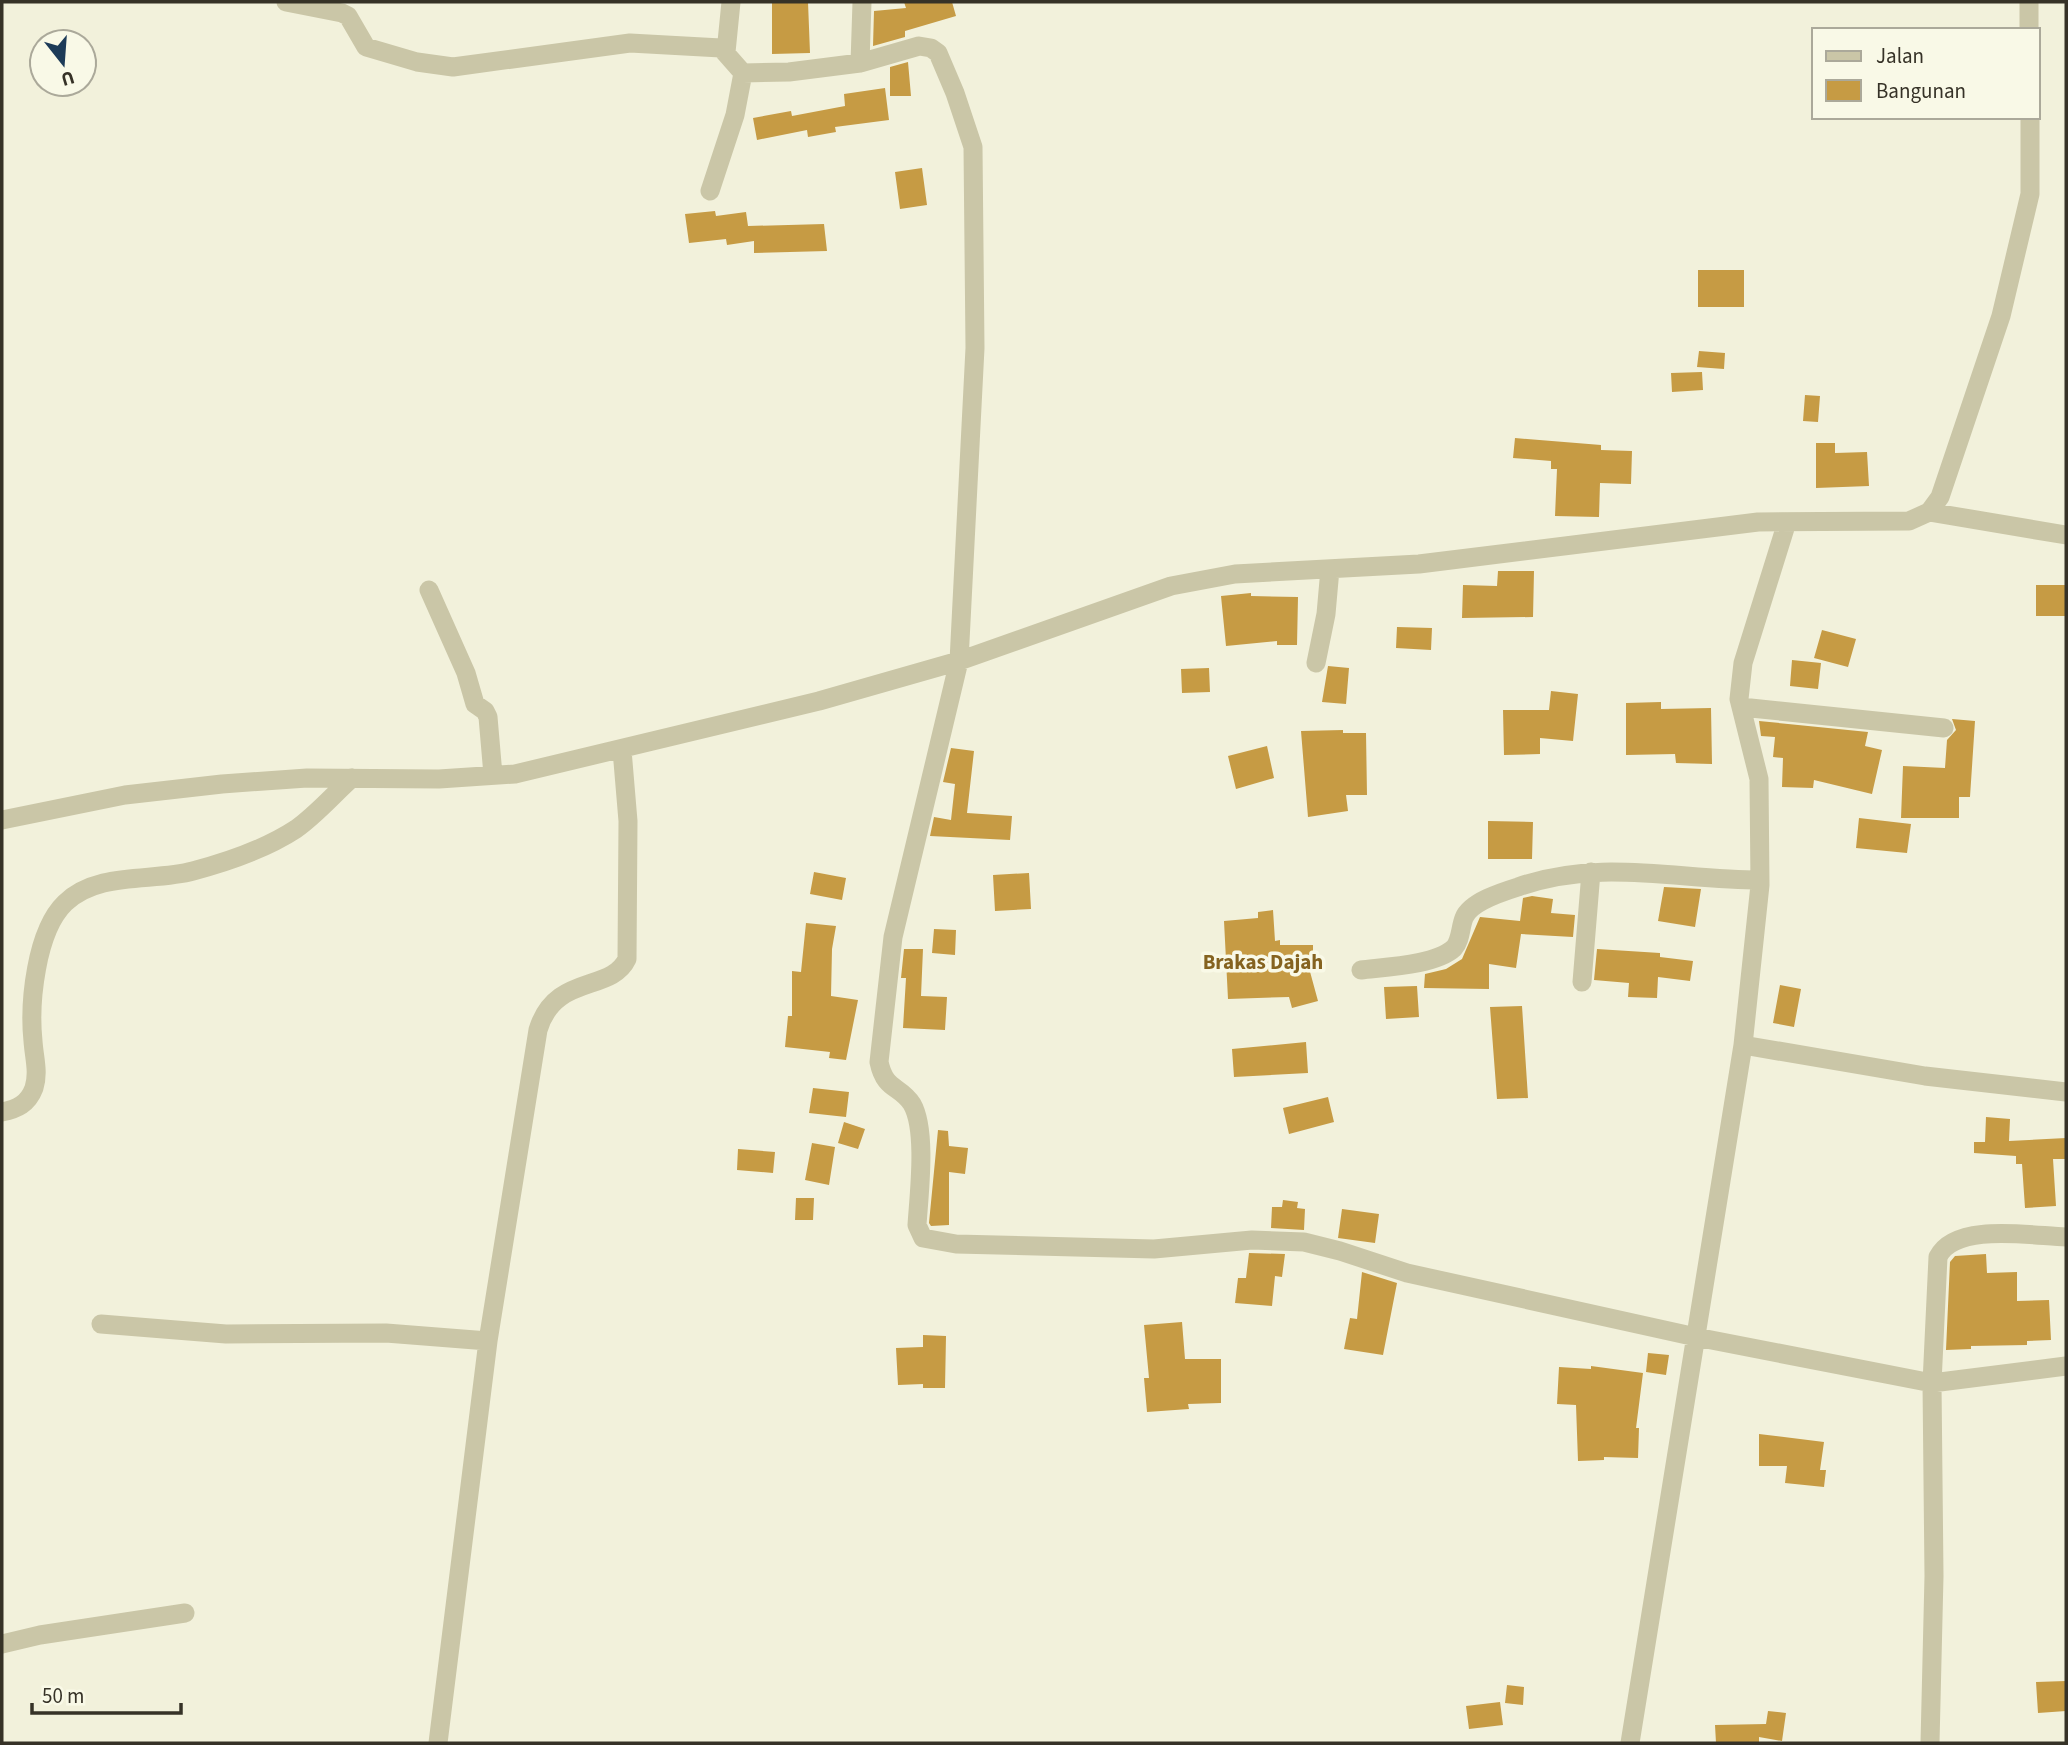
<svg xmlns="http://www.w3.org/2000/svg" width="2068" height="1745" font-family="'Source Sans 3',sans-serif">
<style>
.building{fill:#c69b44}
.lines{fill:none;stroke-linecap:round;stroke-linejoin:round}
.minor{stroke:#cac6a7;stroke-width:19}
.labels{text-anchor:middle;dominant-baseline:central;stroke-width:7;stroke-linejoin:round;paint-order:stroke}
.quarter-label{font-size:21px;font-weight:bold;fill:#856320;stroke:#f9f9e7}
</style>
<rect width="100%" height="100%" fill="#f2f1db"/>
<path class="building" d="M 772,2 L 808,2 L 810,53 L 772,54 Z
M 904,2 L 952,2 L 956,16 L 905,31 L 905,37 L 873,46 L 874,11 L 906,8 Z
M 908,62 L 911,96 L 890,96 L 890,67 Z
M 885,88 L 889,120 L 835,127 L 836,132 L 808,137 L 807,130 L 757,140 L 753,118 L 791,111 L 792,116 L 845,106 L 844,94 Z
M 922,168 L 927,205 L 900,209 L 895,172 Z
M 715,211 L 716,216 L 746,212 L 748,226 L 824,224 L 827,251 L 754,253 L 754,241 L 727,245 L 726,239 L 689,243 L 685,214 Z
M 1698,270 L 1744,270 L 1744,307 L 1698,307 Z
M 1699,351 L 1725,353 L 1724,369 L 1697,367 Z
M 1702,372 L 1703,390 L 1672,392 L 1671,373 Z
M 1805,395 L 1820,396 L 1818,422 L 1803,421 Z
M 1515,438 L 1601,445 L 1601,450 L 1632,451 L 1631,484 L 1600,483 L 1599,517 L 1555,516 L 1557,469 L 1551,469 L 1551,461 L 1513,458 Z
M 1816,443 L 1835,443 L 1835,453 L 1867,452 L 1869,486 L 1816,488 Z
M 1498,571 L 1534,571 L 1533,617 L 1462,618 L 1463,585 L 1497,586 Z
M 2036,585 L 2066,585 L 2066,616 L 2036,616 Z
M 1251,593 L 1251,596 L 1298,597 L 1297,645 L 1277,645 L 1277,641 L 1226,646 L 1221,596 Z
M 1397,627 L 1432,628 L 1431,650 L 1396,648 Z
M 1822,630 L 1856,639 L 1848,667 L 1814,658 Z
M 1792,660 L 1821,663 L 1818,689 L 1790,686 Z
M 1328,666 L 1349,668 L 1346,704 L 1322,702 Z
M 1209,668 L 1210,692 L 1182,693 L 1181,669 Z
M 1551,691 L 1578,694 L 1573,741 L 1540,738 L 1540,754 L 1504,755 L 1503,710 L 1549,710 Z
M 1661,702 L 1661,709 L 1711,708 L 1712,764 L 1676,763 L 1675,754 L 1626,755 L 1626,703 Z
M 1952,719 L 1975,721 L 1970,797 L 1959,797 L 1959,818 L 1901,818 L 1903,766 L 1945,768 L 1947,740 L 1956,730 Z
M 1759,721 L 1868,732 L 1865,746 L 1882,750 L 1872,794 L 1814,780 L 1813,788 L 1782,787 L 1783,758 L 1773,757 L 1775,737 L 1761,736 Z
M 1343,730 L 1343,733 L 1366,733 L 1367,795 L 1346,795 L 1348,811 L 1308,817 L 1301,731 Z
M 1267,746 L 1274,778 L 1236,789 L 1228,756 Z
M 951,748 L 974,751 L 967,813 L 1012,816 L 1010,840 L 930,836 L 934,817 L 951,820 L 955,784 L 943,782 Z
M 1859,818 L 1911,824 L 1907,853 L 1856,848 Z
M 1488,821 L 1533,822 L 1532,859 L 1488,859 Z
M 814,872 L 846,878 L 842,900 L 810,894 Z
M 1029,873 L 1031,909 L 995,911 L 993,875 Z
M 1664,887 L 1701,889 L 1695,927 L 1658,921 Z
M 1532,896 L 1553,899 L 1551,913 L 1575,915 L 1573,937 L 1521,934 L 1516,968 L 1489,964 L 1489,989 L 1424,988 L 1425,974 L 1446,969 L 1462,959 L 1480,917 L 1520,921 L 1523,898 Z
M 1273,910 L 1275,941 L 1280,940 L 1280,945 L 1313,945 L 1313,968 L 1309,968 L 1318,1001 L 1292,1008 L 1289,997 L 1228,999 L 1224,921 L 1258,918 L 1258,912 Z
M 806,923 L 836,926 L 832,949 L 831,996 L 858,1000 L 846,1060 L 829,1058 L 830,1052 L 785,1047 L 788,1016 L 792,1016 L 792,971 L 801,972 Z
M 934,929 L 956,930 L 955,955 L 932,953 Z
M 904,949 L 923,949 L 921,996 L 947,997 L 945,1030 L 903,1028 L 906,978 L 901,978 Z
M 1597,949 L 1660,953 L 1660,957 L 1693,961 L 1690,981 L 1658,977 L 1657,998 L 1628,997 L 1629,983 L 1594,980 Z
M 1780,985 L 1801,989 L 1794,1027 L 1773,1023 Z
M 1417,986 L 1419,1017 L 1386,1019 L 1384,987 Z
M 1522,1006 L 1528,1098 L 1497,1099 L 1490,1007 Z
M 1306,1042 L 1308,1073 L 1234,1077 L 1232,1049 Z
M 813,1088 L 849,1092 L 846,1117 L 809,1113 Z
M 1328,1097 L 1334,1122 L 1289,1134 L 1283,1108 Z
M 1986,1117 L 2010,1119 L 2009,1141 L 2066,1138 L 2066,1159 L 2053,1159 L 2056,1206 L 2025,1208 L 2022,1164 L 2016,1164 L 2016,1156 L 1974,1153 L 1974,1142 L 1985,1142 Z
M 844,1122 L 865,1129 L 858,1149 L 838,1143 Z
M 938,1130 L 948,1131 L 949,1146 L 968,1148 L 965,1174 L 949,1172 L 949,1225 L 931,1226 L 929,1223 Z
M 812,1143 L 835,1147 L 829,1185 L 805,1180 Z
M 738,1149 L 775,1152 L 773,1173 L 737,1170 Z
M 796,1198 L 814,1198 L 813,1220 L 795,1220 Z
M 1283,1200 L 1298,1202 L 1297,1208 L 1305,1209 L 1304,1230 L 1271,1228 L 1272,1207 L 1282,1207 Z
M 1342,1209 L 1379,1214 L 1375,1243 L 1338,1238 Z
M 1249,1253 L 1285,1254 L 1282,1277 L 1275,1276 L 1272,1306 L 1235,1303 L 1238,1278 L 1246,1278 Z
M 1986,1254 L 1987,1273 L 2017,1272 L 2017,1301 L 2049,1300 L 2051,1340 L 2027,1341 L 2027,1345 L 1971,1346 L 1971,1349 L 1946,1350 L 1950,1262 L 1955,1256 Z
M 1362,1272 L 1397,1283 L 1383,1355 L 1344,1349 L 1350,1318 L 1357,1319 Z
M 1182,1322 L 1185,1359 L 1221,1359 L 1221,1403 L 1188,1404 L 1189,1409 L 1147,1412 L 1144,1378 L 1149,1378 L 1144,1325 Z
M 923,1335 L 946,1336 L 945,1388 L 923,1388 L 923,1384 L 898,1385 L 896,1348 L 923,1347 Z
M 1648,1353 L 1669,1355 L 1666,1375 L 1646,1372 Z
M 1591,1366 L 1643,1373 L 1636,1428 L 1639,1428 L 1638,1458 L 1604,1457 L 1604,1460 L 1578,1461 L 1576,1405 L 1557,1404 L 1559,1367 L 1591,1369 Z
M 1759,1434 L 1824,1442 L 1820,1470 L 1826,1470 L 1824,1487 L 1785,1483 L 1787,1466 L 1759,1466 Z
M 2066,1681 L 2066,1711 L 2038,1713 L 2036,1682 Z
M 1507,1685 L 1524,1687 L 1523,1705 L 1505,1703 Z
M 1500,1702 L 1503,1725 L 1469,1729 L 1466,1706 Z
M 1768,1711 L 1786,1713 L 1782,1741 L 1759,1737 L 1759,1743 L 1716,1743 L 1715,1725 L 1766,1724 Z"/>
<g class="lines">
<path class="minor" d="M 286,2 L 342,13 L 348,16 L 366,47 L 417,62 L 453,67 L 630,43 L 721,48 L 743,73 L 789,72 L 860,63 L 919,46 L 931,48 L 938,53 L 955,93 L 973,147 L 975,348 L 959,661 L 893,937 L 879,1062 C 885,1091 900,1085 912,1104 C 927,1130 919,1194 917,1225 L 923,1238 L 956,1244 L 1154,1249 L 1252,1240 L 1304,1242 L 1340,1251 L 1407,1273 L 1696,1337 L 1932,1383 L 2066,1366
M 2029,2 L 2029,30
M 726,52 L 731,2
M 860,63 L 862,2
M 710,191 L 735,115 L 743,73
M 1929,512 L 2066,535
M 429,590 L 466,673 L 475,704 L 485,711 L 488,717 L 493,775
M 1316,663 L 1326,614 L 1330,569
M 1741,707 L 1944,728
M 2,820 L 125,795 L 222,784 L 307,778 L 439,779 L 515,774 L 819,701 L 959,661 L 1171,586 L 1235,574 L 1419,564 L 1758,522 L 1909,521 L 1929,512 L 1940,497 L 2001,316 L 2030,194 L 2030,117
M 1361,970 C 1385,967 1436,965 1454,948 C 1461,940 1460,928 1464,918 C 1470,902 1502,892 1518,887 C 1599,858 1678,880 1760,880
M 1582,982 L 1591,872
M 1743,1045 L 1925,1076 L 2066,1092
M 2,1112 C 17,1109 28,1104 34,1088 C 39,1072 34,1057 33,1041 C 29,1003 36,931 65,903 C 98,871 153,882 193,871 C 227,862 267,848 296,829 C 316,815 334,794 352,778
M 101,1324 L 226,1334 L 386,1333 L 488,1341
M 2,1644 L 40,1635 L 185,1613
M 438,1743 L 488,1341 L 538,1030 C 555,973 611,993 627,959 L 628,821 L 622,750
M 1630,1743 L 1743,1045 L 1760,885 L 1759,779 L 1739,699 L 1743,663 L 1787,522
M 1930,1743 L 1934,1576 L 1932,1383 L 1938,1257 C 1955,1222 2032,1236 2066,1237"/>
</g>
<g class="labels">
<g class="quarter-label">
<text x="1263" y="962">Brakas Dajah</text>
</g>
</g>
<rect width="2068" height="1745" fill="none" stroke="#363227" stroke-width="7"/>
<rect x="1812" y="28" width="228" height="91" fill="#f9f9e7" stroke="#aba99a" stroke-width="2"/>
<rect x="1826" y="51" width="35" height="10" fill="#cac6a7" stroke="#aba99a" stroke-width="2"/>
<text x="1876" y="63" font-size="21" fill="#363227">Jalan</text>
<rect x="1826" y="80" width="35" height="21" fill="#c69b44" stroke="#aba99a" stroke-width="2"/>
<text x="1876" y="98" font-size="21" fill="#363227">Bangunan</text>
<g transform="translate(63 63) rotate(163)"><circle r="33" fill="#f9f9e7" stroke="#aba99a" stroke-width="2"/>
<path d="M0-5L12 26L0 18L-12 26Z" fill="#1d3b58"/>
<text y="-10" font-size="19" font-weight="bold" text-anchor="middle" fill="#363227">U</text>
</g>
<path d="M32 1703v10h149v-10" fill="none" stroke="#363227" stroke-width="3.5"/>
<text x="42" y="1703" font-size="21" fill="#363227" stroke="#f9f9e7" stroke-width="5" paint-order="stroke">50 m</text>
</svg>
